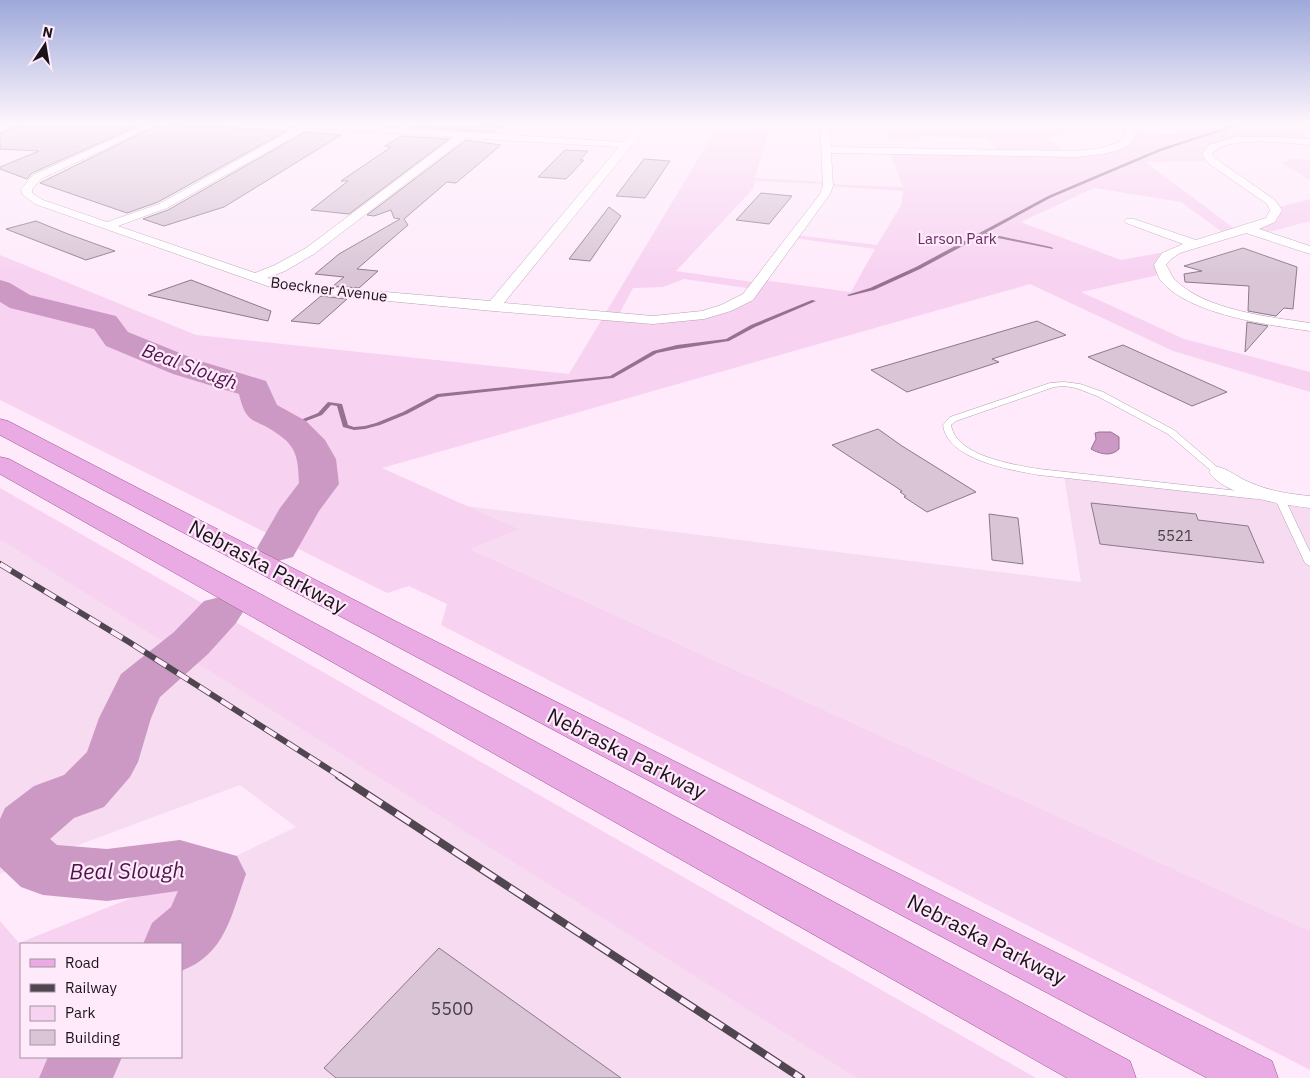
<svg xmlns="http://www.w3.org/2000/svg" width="1310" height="1078" font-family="'IBM Plex Sans',sans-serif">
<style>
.built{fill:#f6dbf1}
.green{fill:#f7d2f1;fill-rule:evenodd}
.water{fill:#cc99c5;stroke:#977191}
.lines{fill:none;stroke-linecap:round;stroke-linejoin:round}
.stream{fill:#977191;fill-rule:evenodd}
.river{fill:#cc99c5;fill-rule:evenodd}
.building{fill:#d9c5d6;stroke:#8c7989}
.service-casing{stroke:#b5a2b2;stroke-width:1}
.minor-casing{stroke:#b5a2b2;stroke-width:1}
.primary-casing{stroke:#985091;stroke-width:1}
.service{fill:#fff;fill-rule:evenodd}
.minor{fill:#fff;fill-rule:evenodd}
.primary{fill:#eaaae3;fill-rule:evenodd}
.rail-far1-casing{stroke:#50464f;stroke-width:6}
.rail-casing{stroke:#50464f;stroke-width:8}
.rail-far1{stroke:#feeafb;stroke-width:4.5;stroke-dasharray:13;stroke-linecap:butt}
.rail{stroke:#feeafb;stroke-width:5.5;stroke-dasharray:17;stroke-linecap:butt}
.labels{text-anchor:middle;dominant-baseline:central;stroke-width:4.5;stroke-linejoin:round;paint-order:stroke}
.far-park-label{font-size:15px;fill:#682b62;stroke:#feeafb}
.far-street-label{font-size:15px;fill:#1a1319;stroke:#feeafb}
.number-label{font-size:15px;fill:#4a4048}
.near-number-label{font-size:18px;fill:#4a4048}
.water-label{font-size:19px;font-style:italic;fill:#50144c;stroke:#feeafb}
.near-street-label{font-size:21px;fill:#1a1319;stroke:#feeafb}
.near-water-label{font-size:22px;font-style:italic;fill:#50144c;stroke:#feeafb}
</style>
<rect width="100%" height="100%" fill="#feeafb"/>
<path class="built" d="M 1064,475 L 1310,502 L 1310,931 L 343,491 L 1081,582 Z
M 0,526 L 916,1078 L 88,1078 L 100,1057 L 181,1057 L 181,944 L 173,944 L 238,855 L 296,827 L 240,785 L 0,874 Z"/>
<path class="green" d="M 719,124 L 770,124 L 755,178 L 827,182 L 828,184 L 903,187 L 890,153 L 1002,154 L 986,138 L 920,137 L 921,140 L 888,140 L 884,124 L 1066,124 L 1070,128 L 1064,134 L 1045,138 L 1070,154 L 1085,153 L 1124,143 L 1131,132 L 1181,135 L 1168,124 L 1294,124 L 1310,142 L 1310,148 L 1303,141 L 1240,140 L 1209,149 L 1212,161 L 1145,162 L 1238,231 L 1226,235 L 1181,202 L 1094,188 L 1021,222 L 1121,260 L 1176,250 L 1166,256 L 1163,274 L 1081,292 L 1184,339 L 1310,372 L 1310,392 L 1173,351 L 1030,284 L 382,468 L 518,529 L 470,549 L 1310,931 L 1310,1070 L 441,625 L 447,604 L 409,586 L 387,593 L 0,400 L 0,255 L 196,335 L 569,374 ZM 755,181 L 827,184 L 828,186 L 903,191 L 901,205 L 877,245 L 796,235 L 793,238 L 875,249 L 851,292 L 762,280 L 759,283 L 676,271 L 753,189 ZM 684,279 L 754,289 L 704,315 L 617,318 L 633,288 L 663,287 Z
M 1292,159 L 1310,160 L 1310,180 L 1282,163 Z
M 1310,199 L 1310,221 L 1262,234 L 1247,229 L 1263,224 L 1275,208 Z
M 0,488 L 1036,1078 L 857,1078 L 0,539 Z
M 238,855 L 173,944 L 21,944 L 21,1057 L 100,1057 L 88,1078 L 0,1078 L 0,921 L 19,943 Z"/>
<path class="water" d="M 1099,432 L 1111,432 L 1119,437 L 1119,449 C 1111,457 1100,454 1091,449 L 1096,439 L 1095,433 Z"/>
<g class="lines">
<path class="stream" d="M 1237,124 L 1242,124 L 1161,151 L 1050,198 L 986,233 L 1051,247 L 1053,248 L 1053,249 L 983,235 L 920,269 L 874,290 L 849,296 L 847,295 L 870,288 L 916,267 L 1048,196 L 1159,149 Z
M 812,300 L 816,301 L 755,327 L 729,341 L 677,349 L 657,353 L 613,378 L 439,397 L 407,414 L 380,425 L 365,429 L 354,430 L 343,427 L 337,406 L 331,405 L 322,415 L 293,426 L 291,427 L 288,425 L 318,413 L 328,402 L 342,404 L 348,425 L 354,427 L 365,426 L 376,423 L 403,412 L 437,394 L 610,376 L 653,351 L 677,345 L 726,339 L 751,325 Z"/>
<path class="river" d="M 0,280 L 10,283 L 30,295 L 116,316 L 128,332 L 197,360 L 266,381 L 277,405 L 306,421 L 325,440 L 336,459 L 339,484 L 319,511 L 293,557 L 278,561 L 263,557 L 257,548 L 280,508 L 299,483 C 298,450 294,443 265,426 C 259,423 252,421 248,416 C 243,410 241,402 239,394 L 173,374 L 106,346 L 94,329 L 10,308 L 0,302 Z
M 220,597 L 236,601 L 243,612 L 236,623 L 208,654 L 160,697 L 151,718 L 138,762 L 130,777 L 104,807 L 74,818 L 50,839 L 57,845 L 107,849 L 180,840 L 237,856 L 246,874 C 231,915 226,954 181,971 L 181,944 L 143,944 L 152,923 L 171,907 L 178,891 L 107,901 L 43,895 L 21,887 L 0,867 L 0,819 L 5,808 L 34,786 L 64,775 L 87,752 L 99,718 L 121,674 L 174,632 L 204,601 Z
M 48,1057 L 122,1057 L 113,1078 L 39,1078 Z"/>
</g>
<path class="building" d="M 25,124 L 142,124 L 32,173 L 27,179 L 0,169 L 0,167 L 39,151 L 0,149 L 0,133 Z
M 160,124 L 286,131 L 158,202 L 127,213 L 40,183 Z
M 418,124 L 474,124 L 502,126 L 494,132 L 413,127 Z
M 305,132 L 341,135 L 224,207 L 164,226 L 143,219 L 168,210 Z
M 401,136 L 449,139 L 349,214 L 311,210 L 348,181 L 341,181 L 391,147 L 385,146 Z
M 466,140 L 501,145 L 456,183 L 447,182 L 404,219 L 408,225 L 357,269 L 378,271 L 359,288 L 333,286 L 344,277 L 315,274 L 339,254 L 400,219 L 394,218 L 391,210 L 374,216 L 367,215 Z
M 565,150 L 588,151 L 580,160 L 584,160 L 566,179 L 538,177 Z
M 644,159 L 670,161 L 645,198 L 616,196 Z
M 761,193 L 792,196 L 769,224 L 736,220 Z
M 609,207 L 621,216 L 590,261 L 569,259 Z
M 36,221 L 68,234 L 115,251 L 86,260 L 6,229 Z
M 1243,248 L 1297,267 L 1293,309 L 1284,308 L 1276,316 L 1248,311 L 1249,286 L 1185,282 L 1184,274 L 1202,271 L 1184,266 Z
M 191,280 L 271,311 L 268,321 L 148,295 Z
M 321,296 L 347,299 L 319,324 L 291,321 Z
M 1037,321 L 1066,335 L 992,359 L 999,362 L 907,392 L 871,370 Z
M 1247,322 L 1268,326 L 1245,352 Z
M 1123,345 L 1214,386 L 1227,392 L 1192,406 L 1088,357 Z
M 878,429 L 902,446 L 976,492 L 927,512 L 904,497 L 906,496 L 900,492 L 902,491 L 832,445 Z
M 1091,503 L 1196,514 L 1198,520 L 1248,526 L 1264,563 L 1100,544 Z
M 989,514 L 1018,518 L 1023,564 L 992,560 Z
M 439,948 L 621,1078 L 336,1078 L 324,1068 Z"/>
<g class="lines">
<defs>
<path id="service" d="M 1064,382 L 1080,384 L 1103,392 L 1174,430 L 1223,472 L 1221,474 L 1215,474 L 1168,434 L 1097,396 L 1076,388 L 1064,386 L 1054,387 L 956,421 L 951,425 C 955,456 1015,465 1039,469 L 1257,493 L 1262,496 L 1257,499 L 1039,475 C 1011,470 947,460 943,425 L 950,417 L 1050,383 Z
M 1274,495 L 1283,497 L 1285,499 L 1310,552 L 1310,566 L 1305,563 L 1276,501 L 1269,498 Z"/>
<path id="minor" d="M 146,124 L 158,124 L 41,179 L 32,189 L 32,193 L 43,200 L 107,222 L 159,204 L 297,127 L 288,127 L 283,124 L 332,124 L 624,142 L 639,124 L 649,124 L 504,303 L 653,316 L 702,311 L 721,305 L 743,294 L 820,194 L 823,186 L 820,124 L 830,124 L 831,147 L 1076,151 L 1101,148 L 1122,141 L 1126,133 L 1118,124 L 1128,124 L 1136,132 C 1134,154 1093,155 1076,157 L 831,153 L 833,186 L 830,194 L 753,300 L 731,311 L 704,319 L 653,324 L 493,311 L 315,294 L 273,288 L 35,204 L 22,194 L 21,189 L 33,175 ZM 309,128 L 454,137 L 306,248 L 275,265 L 255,273 L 118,226 L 167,208 ZM 465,138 L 619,147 L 490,301 L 315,286 L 267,278 L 285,271 L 314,254 Z
M 1237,137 L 1271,137 L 1310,139 L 1310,145 C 1288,143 1226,135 1212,154 L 1216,159 L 1275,200 L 1282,210 L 1275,222 L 1259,229 L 1310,246 L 1310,254 L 1246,233 L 1180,253 L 1171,259 L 1166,265 C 1169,269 1171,275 1174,279 C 1204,310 1269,317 1310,323 L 1310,331 C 1269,325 1191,315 1162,282 C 1158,278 1156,270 1154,265 L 1162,253 L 1183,244 L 1126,223 L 1124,221 L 1126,219 L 1134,219 L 1196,240 L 1266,218 L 1270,210 L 1267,204 L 1208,163 L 1202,154 L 1209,145 Z
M 1218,467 C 1229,469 1238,478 1249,482 C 1269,491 1289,494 1310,496 L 1310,508 C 1282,504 1226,497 1209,472 L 1212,468 Z"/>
<path id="primary" d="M 0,419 L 8,421 L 399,623 L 1272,1061 L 1278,1078 L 1207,1078 L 0,435 Z
M 0,457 L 9,459 L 1130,1061 L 1136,1078 L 1067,1078 L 0,474 Z"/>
</defs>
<use href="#service" class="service-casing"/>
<use href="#minor" class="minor-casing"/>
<use href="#primary" class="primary-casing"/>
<use href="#service" class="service"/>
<use href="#minor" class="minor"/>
<use href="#primary" class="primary"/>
<defs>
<path id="rail-far1" d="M 0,564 L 129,642 L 341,777"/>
<path id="rail" d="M 339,776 L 801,1078"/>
</defs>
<use href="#rail-far1" class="rail-far1-casing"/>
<use href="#rail" class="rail-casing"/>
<use href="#rail-far1" class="rail-far1"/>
<use href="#rail" class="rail"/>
</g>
<linearGradient id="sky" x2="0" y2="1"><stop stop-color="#9da9da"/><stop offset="0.45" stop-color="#fff6fd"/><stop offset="1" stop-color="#fff6fd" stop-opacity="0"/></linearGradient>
<rect width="1310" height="275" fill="url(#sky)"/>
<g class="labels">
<g class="far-park-label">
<text x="957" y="238">Larson Park</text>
</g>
<g class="far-street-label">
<text transform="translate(329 289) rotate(7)">Boeckner Avenue</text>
</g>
<g class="number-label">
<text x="1175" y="535">5521</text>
</g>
<g class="near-number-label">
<text x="452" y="1008">5500</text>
</g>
<g class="water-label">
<text transform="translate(190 366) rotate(20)">Beal Slough</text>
</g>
<g class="near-street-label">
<text transform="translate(268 566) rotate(28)">Nebraska Parkway</text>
<text transform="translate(627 753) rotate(27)">Nebraska Parkway</text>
<text transform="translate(987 939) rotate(27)">Nebraska Parkway</text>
</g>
<g class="near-water-label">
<text transform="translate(127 870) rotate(-1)">Beal Slough</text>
</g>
</g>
<rect x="20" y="943" width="162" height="115" fill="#feeafb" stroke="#a394a1"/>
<rect x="30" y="959" width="25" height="8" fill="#eaaae3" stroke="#a394a1"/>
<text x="65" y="968" font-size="15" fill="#1a1319">Road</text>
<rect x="30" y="984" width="25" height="8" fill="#50464f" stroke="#a394a1"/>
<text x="65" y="993" font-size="15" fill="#1a1319">Railway</text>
<rect x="30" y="1006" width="25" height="15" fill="#f7d2f1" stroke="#a394a1"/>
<text x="65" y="1018" font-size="15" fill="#1a1319">Park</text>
<rect x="30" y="1030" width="25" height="15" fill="#d9c5d6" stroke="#a394a1"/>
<text x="65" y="1043" font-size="15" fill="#1a1319">Building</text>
<g transform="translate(45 45) rotate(12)" stroke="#feeafb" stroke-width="4" paint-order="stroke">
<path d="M0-4L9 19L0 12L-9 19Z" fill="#1a1319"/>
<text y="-8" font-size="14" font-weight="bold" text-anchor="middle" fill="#1a1319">N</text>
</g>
</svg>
